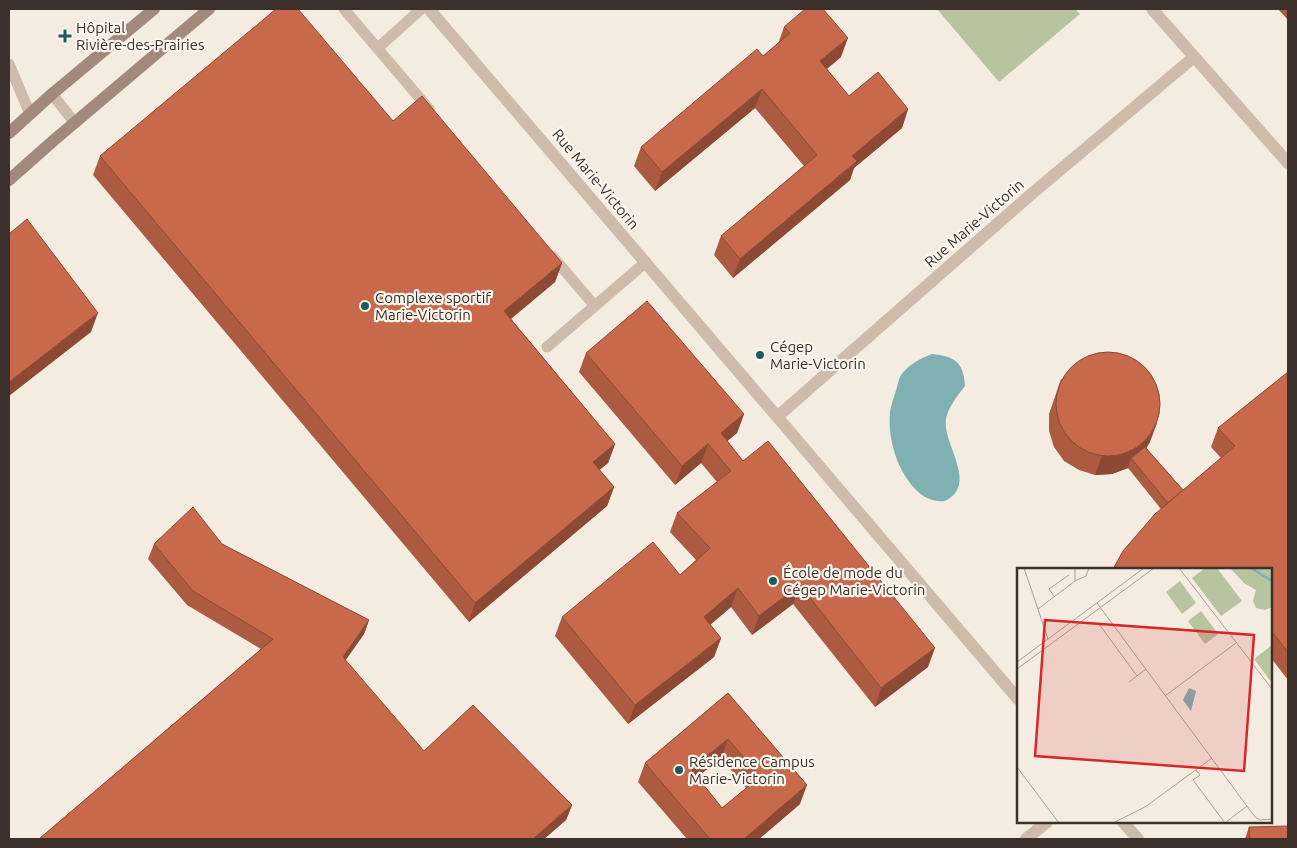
<svg xmlns="http://www.w3.org/2000/svg" width="1297" height="848" font-family="Ubuntu,sans-serif">
<style>
.pitch{fill:#b8c4a0}
.water{fill:#7fb0b2}
.lines{fill:none;stroke-linecap:round;stroke-linejoin:round}
.lane{stroke:#cdbbac;stroke-width:11}
.street{stroke:#cdbbac;stroke-width:12}
.secondary{stroke:#a18a7d;stroke-width:12}
.wall{fill:#ac5a40;fill-rule:evenodd}
.shaded-wall{fill:#8c4a34}
.building{fill:#c8694b;stroke:#8c4a34;fill-rule:evenodd}
.poi-dot{fill:#1f5a5e;stroke:#fbf5ee;stroke-width:2}
.labels{text-anchor:middle;dominant-baseline:central;stroke-width:4.5;stroke-linejoin:round;paint-order:stroke}
.poi-label{font-size:15px;fill:#3b302b;stroke:#fbf5ee;text-anchor:start}
.street-label{font-size:15px;fill:#3b302b;stroke:#fbf5ee}
.inset-river{fill:none;stroke:#7fb0b2;stroke-width:2.5}
.inset-road{fill:none;stroke:#aaa098;stroke-width:1}
.view{fill:#d62828;fill-opacity:0.15;stroke:#d62828;stroke-width:2.5}
.inset-edge{fill:none;stroke:#3b302b;stroke-width:2.5}
</style>
<rect width="100%" height="100%" fill="#f4ebe1"/>
<path class="pitch" d="M 937,9 L 1075,9 L 1080,14 L 999,82 Z"/>
<path class="water" d="M 932,354 C 954,356 964,362 965,386 C 958,395 948,407 946,419 C 942,443 978,483 947,500 C 941,503 931,500 925,497 C 900,481 887,441 890,412 C 891,406 893,399 895,394 C 897,388 898,380 901,375 C 908,365 921,358 932,354 Z"/>
<g class="lines">
<path class="lane" d="M 344,9 L 429,109
M 378,48 L 421,9
M 9,64 L 30,114
M 52,94 L 75,123
M 552,256 L 595,306
M 547,347 L 646,262"/>
<path class="street" d="M 429,9 L 1018,699
M 1152,9 L 1288,163
M 778,416 L 1028,197 L 1194,57
M 1123,822 L 1138,839
M 1026,839 L 1047,822"/>
<path class="secondary" d="M 9,133 L 52,94 L 154,9
M 9,180 L 53,141 L 209,9"/>
</g>
<path class="wall" d="M 1278,9 L 1288,9 L 1288,20 Z
M 784,27 L 841,57 L 827,69 L 849,96 L 908,109 L 902,128 L 854,168 L 850,180 L 733,278 L 714,255 L 721,236 L 804,166 L 755,108 L 655,191 L 634,166 L 641,147 L 763,56 L 778,44 Z
M 393,121 L 562,263 L 555,282 L 511,319 L 615,444 L 608,463 L 599,470 L 614,487 L 607,506 L 469,622 L 93,175 L 100,156 Z
M 586,353 L 744,414 L 737,433 L 727,441 L 743,461 L 928,667 L 875,707 L 793,604 L 752,635 L 731,607 L 710,625 L 721,638 L 714,657 L 628,724 L 555,636 L 562,617 L 680,575 L 696,560 L 670,532 L 677,513 L 717,482 L 701,463 L 675,485 L 579,372 Z
M 1288,372 L 1288,680 L 1271,658 L 1271,569 L 1161,509 L 1128,468 L 1112,474 L 1095,475 L 1079,470 L 1064,461 L 1054,447 L 1049,431 L 1049,414 L 1061,379 L 1150,442 L 1146,448 L 1183,490 L 1221,458 L 1211,447 L 1218,428 Z
M 154,544 L 222,544 L 369,620 L 364,634 L 345,661 L 424,751 L 572,805 L 566,820 L 544,839 L 39,839 L 261,649 L 187,605 L 148,559 Z
M 728,693 L 800,804 L 759,839 L 687,839 L 638,782 L 645,763 ZM 721,758 L 746,788 L 722,808 L 697,777 Z
M 1249,827 L 1288,839 L 1245,839 Z"/>
<path class="shaded-wall" d="M 848,38 L 841,57 L 813,80 L 820,61 Z
M 762,89 L 755,108 L 655,191 L 662,172 Z
M 908,109 L 902,128 L 854,168 L 850,180 L 733,278 L 740,259 L 852,156 Z
M 562,263 L 555,282 L 497,330 L 504,311 Z
M 98,313 L 91,332 L 9,396 L 9,382 Z
M 744,414 L 737,433 L 714,452 L 721,433 Z
M 1157,423 L 1150,442 L 1141,457 L 1131,458 L 1128,468 L 1112,474 L 1095,475 L 1102,456 Z
M 615,444 L 608,463 L 586,481 L 593,462 Z
M 708,444 L 701,463 L 675,485 L 682,466 Z
M 614,487 L 607,506 L 469,622 L 475,603 Z
M 800,585 L 793,604 L 752,635 L 759,616 Z
M 738,588 L 731,607 L 697,636 L 704,617 Z
M 369,620 L 364,634 L 337,672 L 343,657 Z
M 721,638 L 714,657 L 628,724 L 635,705 Z
M 935,648 L 928,667 L 875,707 L 881,688 Z
M 728,739 L 721,758 L 684,788 L 691,769 Z
M 807,785 L 800,804 L 759,839 L 744,839 Z
M 572,805 L 566,820 L 544,839 L 533,839 Z"/>
<path class="building" d="M 276,9 L 298,9 L 393,121 L 422,96 L 562,263 L 504,311 L 615,444 L 593,462 L 614,487 L 475,603 L 100,156 Z
M 805,9 L 823,9 L 848,38 L 820,61 L 849,96 L 878,72 L 908,109 L 852,156 L 857,161 L 740,259 L 721,236 L 817,155 L 762,89 L 662,172 L 641,147 L 757,49 L 763,56 L 790,33 L 784,27 Z
M 27,219 L 98,313 L 9,382 L 9,234 Z
M 647,301 L 744,414 L 721,433 L 743,461 L 768,441 L 935,648 L 881,688 L 800,585 L 759,616 L 738,588 L 704,617 L 721,638 L 635,705 L 562,617 L 653,542 L 680,575 L 710,548 L 677,513 L 731,471 L 708,444 L 682,466 L 586,353 Z
M1056 404a52 52 0 1 1 104 0a52 52 0 1 1-104 0Z
M 1288,372 L 1288,652 L 1271,631 L 1271,569 L 1113,569 L 1123,551 L 1155,514 L 1235,446 L 1218,428 Z
M 1145,447 L 1183,490 L 1168,503 L 1131,458 Z
M 193,507 L 222,544 L 369,620 L 343,657 L 424,751 L 473,705 L 572,805 L 533,839 L 39,839 L 273,639 L 193,591 L 154,544 Z
M 728,693 L 807,785 L 744,839 L 710,839 L 645,763 ZM 728,739 L 760,777 L 722,808 L 691,769 Z
M 1288,826 L 1288,839 L 1250,839 L 1249,827 Z"/>
<g class="poi-dot">
<path d="M62.5 28.5h5v5h5v5h-5v5h-5v-5h-5v-5h5z"/>
<circle cx="365" cy="306" r="5"/>
<circle cx="760" cy="355" r="5"/>
<circle cx="773" cy="581" r="5"/>
<circle cx="679" cy="770" r="5"/>
</g>
<g class="labels">
<g class="poi-label">
<text x="76" y="27">Hôpital<tspan x="76" dy="17">Rivière-des-Prairies</tspan></text>
<text x="375" y="297">Complexe sportif<tspan x="375" dy="17">Marie-Victorin</tspan></text>
<text x="770" y="346">Cégep<tspan x="770" dy="17">Marie-Victorin</tspan></text>
<text x="783" y="572">École de mode du<tspan x="783" dy="17">Cégep Marie-Victorin</tspan></text>
<text x="689" y="761">Résidence Campus<tspan x="689" dy="17">Marie-Victorin</tspan></text>
</g>
<g class="street-label">
<text transform="translate(596 179) rotate(50)">Rue Marie-Victorin</text>
<text transform="translate(974 223) rotate(-41)">Rue Marie-Victorin</text>
</g>
</g>
<g transform="translate(1017 568)">
<rect width="255" height="255" fill="#f4ebe1"/>
<path d="M 213,0 L 255,0 L 255,39 L 248,42 L 239,40 L 236,33 L 239,22 L 227,15 Z" fill="#b8c4a0"/>
<path d="M 188,0 L 200,0 L 225,33 L 204,48 L 175,10 ZM 163,13 L 179,35 L 165,46 L 149,24 ZM 184,43 L 201,66 L 188,76 L 171,53 ZM 255,77 L 255,115 L 237,91 Z" fill="#b8c4a0"/>
<path d="M 172,120 L 179,123 L 174,143 L 166,132 Z" fill="#7fb0b2"/>
<path class="inset-river" d="M 234,0 L 255,13"/>
<path class="inset-road" d="M 7,0 L 31,71M 162,0 L 255,121M 58,13 L 69,8 L 72,0M 37,28 L 32,21 L 52,7M 80,35 L 238,249 L 243,252 L 255,251M 21,41 L 58,13 L 58,0M 82,56 L 120,108M 0,94 L 127,0M 0,101 L 137,0M 112,114 L 129,101M 148,128 L 219,75M 0,199 L 42,255M 179,202 L 183,207 L 176,212 L 208,255 L 230,238M 96,255 L 128,239 L 195,190"/>
<path class="view" d="M 28,52 L 237,67 L 227,203 L 18,188 Z"/>
<rect width="255" height="255" class="inset-edge"/>
</g>
<rect width="1297" height="848" fill="none" stroke="#3b302b" stroke-width="20"/>
</svg>
